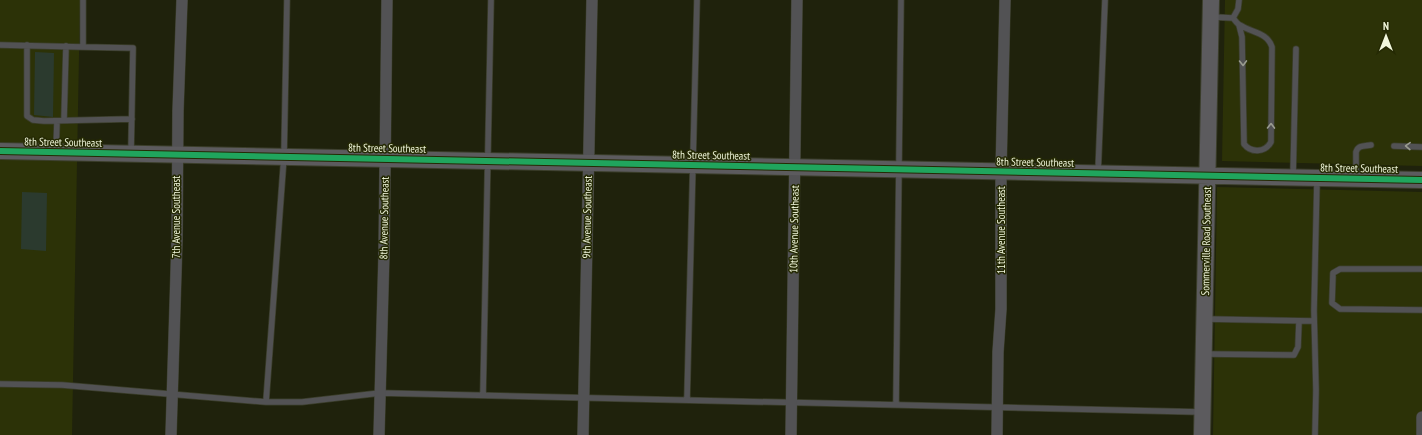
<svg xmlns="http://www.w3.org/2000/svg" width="1422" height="435" font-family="'PT Sans Narrow',sans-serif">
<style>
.built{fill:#2c3207}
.building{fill:#2b3a2e}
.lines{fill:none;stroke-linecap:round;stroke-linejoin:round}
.lane-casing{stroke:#3b3e2b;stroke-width:7}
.street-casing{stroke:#3b3e2b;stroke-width:12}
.secondary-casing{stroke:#3b3e2b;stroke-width:18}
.lane{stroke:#525254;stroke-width:5.5}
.street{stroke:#525254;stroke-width:11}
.secondary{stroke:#5c5b5e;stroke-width:16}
.cycleway-casing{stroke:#252a04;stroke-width:8}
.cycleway{stroke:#20a55d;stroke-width:6}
.oneway{stroke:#9a9c91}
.labels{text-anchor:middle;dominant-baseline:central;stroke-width:3;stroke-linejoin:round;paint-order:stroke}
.street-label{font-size:11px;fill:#f1f7dc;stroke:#252a04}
</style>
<rect width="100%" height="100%" fill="#1f220c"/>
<path class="built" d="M 0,0 L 80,0 L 72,435 L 0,435 Z
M 1225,0 L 1422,0 L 1422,166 L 1222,161 Z
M 1217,187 L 1422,192 L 1422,435 L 1213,435 Z"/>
<path class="building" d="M 35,52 L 54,53 L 53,117 L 34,115 Z
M 22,192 L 47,193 L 46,251 L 21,249 Z"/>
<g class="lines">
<defs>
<path id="lane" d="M 83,0 L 83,47 L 133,48 L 131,153
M 1213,17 L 1233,18 L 1238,9 L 1239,0
M 1233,18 C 1235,20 1237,24 1240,25 C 1252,33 1267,32 1272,47 L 1271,142 C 1265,153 1251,153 1244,144 L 1242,37 L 1239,25
M 0,45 L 83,47
M 27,45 L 27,116 L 33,120 L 44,121 L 132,119
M 64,120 L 66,46
M 1394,146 L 1422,147
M 56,151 L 57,121
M 1098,173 L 1105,0
M 1293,177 L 1296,49
M 1356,177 L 1356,152 C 1358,145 1364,146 1371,145
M 1422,269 L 1340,269 L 1333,273 L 1332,303 L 1340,309 L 1422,310
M 1205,319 L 1314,321
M 1205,354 L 1294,355 L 1298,347 L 1299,321
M 0,384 L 62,385 L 266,402 L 302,402 L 380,393 L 1200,412
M 483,395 L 491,0
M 687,400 L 697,0
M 266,402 L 284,156 L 287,0
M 896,405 L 901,0
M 1315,435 L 1316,390 L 1314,311 L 1317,180"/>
<path id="street" d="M 171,435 L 177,240 L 178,111 L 182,0
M 379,435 L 384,253 L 387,0
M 583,435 L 592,0
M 791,435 L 797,0
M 997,435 L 998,352 L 1001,309 L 1001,171 L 1005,0
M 1422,435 L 1422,417"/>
<path id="secondary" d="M 0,151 L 1422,180
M 1202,435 L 1211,0"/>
</defs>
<use href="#lane" class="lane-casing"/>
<use href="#street" class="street-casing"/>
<use href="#secondary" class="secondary-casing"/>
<use href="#lane" class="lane"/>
<use href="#street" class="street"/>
<use href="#secondary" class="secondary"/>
<defs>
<path id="cycleway" d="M 0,151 L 1422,180"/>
</defs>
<use href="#cycleway" class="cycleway-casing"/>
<use href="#cycleway" class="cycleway"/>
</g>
<defs><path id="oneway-chevron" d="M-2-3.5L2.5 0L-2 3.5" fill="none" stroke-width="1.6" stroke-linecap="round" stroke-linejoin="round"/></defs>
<g class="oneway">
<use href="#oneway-chevron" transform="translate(1243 63) rotate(89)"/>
<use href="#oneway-chevron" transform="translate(1271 126) rotate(-89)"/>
<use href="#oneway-chevron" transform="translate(1408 146) rotate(-178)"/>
</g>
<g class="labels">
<g class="street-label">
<text transform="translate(63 142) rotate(1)">8th Street Southeast</text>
<text transform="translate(387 148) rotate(1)">8th Street Southeast</text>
<text transform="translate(711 155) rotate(1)">8th Street Southeast</text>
<text transform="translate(1035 162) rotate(1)">8th Street Southeast</text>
<text transform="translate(1359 168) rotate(1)">8th Street Southeast</text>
<text transform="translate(176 217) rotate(-90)">7th Avenue Southeast</text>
<text transform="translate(587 217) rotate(-89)">9th Avenue Southeast</text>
<text transform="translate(384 218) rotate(-89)">8th Avenue Southeast</text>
<text transform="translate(794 229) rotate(-89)">10th Avenue Southeast</text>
<text transform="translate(1001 230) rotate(-90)">11th Avenue Southeast</text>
<text transform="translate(1206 241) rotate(-89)">Sommerville Road Southeast</text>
</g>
</g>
<g transform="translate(1386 36)" stroke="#252a04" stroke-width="3" paint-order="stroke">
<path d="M0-3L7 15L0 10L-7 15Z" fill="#f1f7dc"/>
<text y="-6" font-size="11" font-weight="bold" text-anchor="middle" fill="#f1f7dc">N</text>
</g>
</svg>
